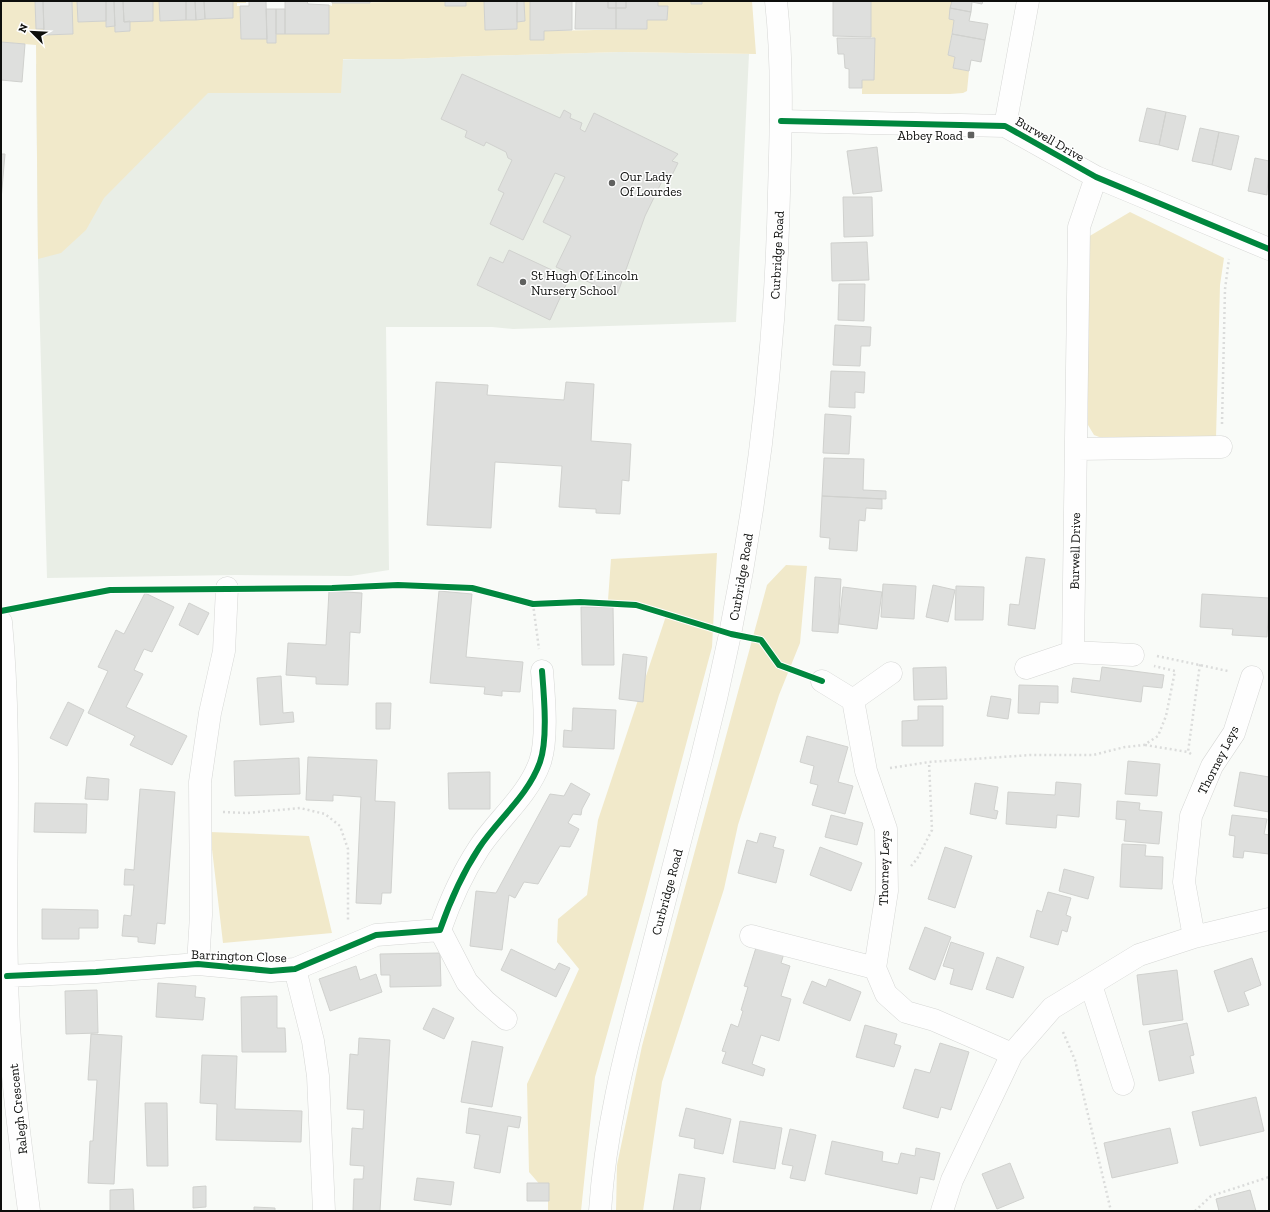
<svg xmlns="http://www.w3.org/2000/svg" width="1270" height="1212" font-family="'Zilla Slab',serif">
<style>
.built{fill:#e9eee6}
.green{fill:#f1e9ca}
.building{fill:#dedfdd;stroke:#d0d1ce}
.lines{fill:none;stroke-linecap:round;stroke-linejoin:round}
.minor-casing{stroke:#d6d7d5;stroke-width:23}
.major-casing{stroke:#d6d7d5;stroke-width:23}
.path{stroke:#dbdcdb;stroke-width:2.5;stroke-dasharray:2 3;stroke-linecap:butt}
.minor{stroke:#fefefe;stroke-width:22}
.major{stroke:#fefefe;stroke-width:22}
.cycleway-casing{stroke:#fff;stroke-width:8}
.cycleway{stroke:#00873e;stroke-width:6}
.poi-dot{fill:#60615f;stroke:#fff;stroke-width:1.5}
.labels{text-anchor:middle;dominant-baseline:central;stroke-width:3;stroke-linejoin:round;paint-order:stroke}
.poi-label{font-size:13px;fill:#0d0e0c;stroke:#fff;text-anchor:start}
.street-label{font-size:13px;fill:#0d0e0c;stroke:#fff}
</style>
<rect width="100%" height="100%" fill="#f9fbf8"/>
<path class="built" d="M 620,52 L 749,54 L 736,322 L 513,329 L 492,327 L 386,327 L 389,570 L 351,576 L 236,575 L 47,578 L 38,259 L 36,64 L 79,65 L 363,59 L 403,59 L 478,56 Z"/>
<path class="green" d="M 1,1 L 35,1 L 36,29 L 44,29 L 44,35 L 73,34 L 72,1 L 77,1 L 78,22 L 106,21 L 106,27 L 115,26 L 116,32 L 130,31 L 130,21 L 153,21 L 153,1 L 159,1 L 160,21 L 233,18 L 233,1 L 246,1 L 246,3 L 237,3 L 237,6 L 240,6 L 241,39 L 267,39 L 267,43 L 276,43 L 276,34 L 329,33 L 329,5 L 332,6 L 332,3 L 445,1 L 446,6 L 466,6 L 466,1 L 484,1 L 485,30 L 517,29 L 517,22 L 525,21 L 524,1 L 530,1 L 530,40 L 544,31 L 647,29 L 647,20 L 667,20 L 668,6 L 658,6 L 658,1 L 691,1 L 691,4 L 702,4 L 702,1 L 752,1 L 756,54 L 620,52 L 478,56 L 403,59 L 343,59 L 341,93 L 208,93 L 104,198 L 86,230 L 61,253 L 38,259 L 36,45 L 1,42 Z
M 871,1 L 952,1 L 949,19 L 954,20 L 948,55 L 955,57 L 953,68 L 969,71 L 967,91 L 963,93 L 950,94 L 862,94 L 862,80 L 874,79 L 875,38 L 871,37 Z
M 1130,212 L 1224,258 L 1220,285 L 1216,438 L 1107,440 L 1094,435 L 1088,425 L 1088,237 Z
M 717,553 L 712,647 L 645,898 L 595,1077 L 581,1211 L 548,1211 L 548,1194 L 529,1172 L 527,1084 L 579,969 L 557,942 L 558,919 L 587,895 L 598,820 L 666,616 L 608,600 L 611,559 Z
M 786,565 L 807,566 L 800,643 L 779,695 L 738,825 L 724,889 L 662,1082 L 643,1211 L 616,1211 L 617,1165 L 642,1046 L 767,585 Z
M 210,832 L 309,836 L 332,933 L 223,943 Z"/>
<path class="building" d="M 35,1 L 43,1 L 44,29 L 36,29 Z
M 43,1 L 72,1 L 73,34 L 44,35 Z
M 77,1 L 106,1 L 106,21 L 78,22 Z
M 106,1 L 114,1 L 115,26 L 106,27 Z
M 114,1 L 123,1 L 124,22 L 130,21 L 130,31 L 115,32 Z
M 123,1 L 153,1 L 153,21 L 124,22 Z
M 159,1 L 186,1 L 186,20 L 160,21 Z
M 186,1 L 195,1 L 196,20 L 186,20 Z
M 195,1 L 204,1 L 205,19 L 196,20 Z
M 204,1 L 233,1 L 233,18 L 205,19 Z
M 249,1 L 266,1 L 267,39 L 241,39 L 240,6 L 249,6 Z
M 285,1 L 307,1 L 308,4 L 329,5 L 329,34 L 285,34 Z
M 332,1 L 370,1 L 370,3 L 332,3 Z
M 445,1 L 466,1 L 466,6 L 445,6 Z
M 484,1 L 517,1 L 517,29 L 485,30 Z
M 517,1 L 524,1 L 525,21 L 517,22 Z
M 530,1 L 572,1 L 572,30 L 544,31 L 544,40 L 530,40 Z
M 576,1 L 608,1 L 608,8 L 616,8 L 616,29 L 575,29 Z
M 608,1 L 616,1 L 616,8 L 608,8 Z
M 616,1 L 626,1 L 626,8 L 616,8 Z
M 626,1 L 658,1 L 658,6 L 668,6 L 667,20 L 647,20 L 647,29 L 616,29 L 616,8 L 626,8 Z
M 691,1 L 702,1 L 702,4 L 691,4 Z
M 833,1 L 871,1 L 871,37 L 833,36 Z
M 952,1 L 983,1 L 982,4 L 972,2 L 971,12 L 950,8 Z
M 950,8 L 971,12 L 969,21 L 988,24 L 985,40 L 952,34 L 954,20 L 949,19 Z
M 266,9 L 276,9 L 276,43 L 267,43 Z
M 276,9 L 285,9 L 285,34 L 276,34 Z
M 952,34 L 985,40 L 981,62 L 971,60 L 969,71 L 953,68 L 955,57 L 948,55 Z
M 837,38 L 875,38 L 874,80 L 862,80 L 862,88 L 849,88 L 849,69 L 845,68 L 844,54 L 838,54 Z
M 1,42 L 25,44 L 22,82 L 1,80 Z
M 462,74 L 560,118 L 564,110 L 571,114 L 570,118 L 582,123 L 580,129 L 585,132 L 594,113 L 678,154 L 672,161 L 678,163 L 672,175 L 666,173 L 645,216 L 617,295 L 556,267 L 571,236 L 543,222 L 565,177 L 555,173 L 523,240 L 490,224 L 504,193 L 498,190 L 512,160 L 508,158 L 506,152 L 486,142 L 484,146 L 465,137 L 467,131 L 441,119 Z
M 1147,108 L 1166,112 L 1159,145 L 1139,141 Z
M 1166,112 L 1186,116 L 1178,150 L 1159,145 Z
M 1200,128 L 1219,132 L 1212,165 L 1192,161 Z
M 1219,132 L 1239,136 L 1231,170 L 1212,165 Z
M 877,147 L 882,191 L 853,194 L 847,151 Z
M 1,154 L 5,154 L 1,200 Z
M 1255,158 L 1269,161 L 1267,195 L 1248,191 Z
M 843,197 L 872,197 L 873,236 L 844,237 Z
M 867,242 L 869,280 L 832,281 L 831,243 Z
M 509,250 L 569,278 L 550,320 L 477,285 L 490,257 L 503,263 Z
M 839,284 L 865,284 L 864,321 L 838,320 Z
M 835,325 L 871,327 L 870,346 L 861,346 L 860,366 L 833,365 Z
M 831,371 L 865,372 L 864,393 L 855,392 L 855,408 L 829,407 Z
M 436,382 L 488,385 L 487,395 L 564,400 L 566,382 L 594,384 L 591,441 L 631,444 L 629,481 L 622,480 L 620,514 L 596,513 L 596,509 L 559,507 L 562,466 L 495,462 L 491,528 L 427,525 Z
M 825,414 L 851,416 L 849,454 L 823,453 Z
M 824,458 L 864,459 L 863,490 L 886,491 L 886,499 L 822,496 Z
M 822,496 L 882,499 L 882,509 L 866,508 L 865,521 L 859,520 L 857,551 L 829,549 L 830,538 L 820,537 Z
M 1026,557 L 1045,559 L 1035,629 L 1008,625 L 1010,604 L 1019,605 Z
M 815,577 L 841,579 L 838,633 L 812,631 Z
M 883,584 L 916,586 L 914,619 L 881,617 Z
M 933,585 L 955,590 L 948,622 L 926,617 Z
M 956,586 L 984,587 L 983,620 L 955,620 Z
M 843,587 L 882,592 L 877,629 L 839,624 Z
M 329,591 L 362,593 L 360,633 L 350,632 L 348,685 L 316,684 L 316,677 L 286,675 L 288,643 L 326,645 Z
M 439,591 L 472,594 L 466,657 L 523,662 L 520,692 L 502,691 L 502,696 L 484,694 L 485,687 L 430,683 Z
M 145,593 L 174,607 L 152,652 L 144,649 L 134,670 L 143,674 L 126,707 L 187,736 L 172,765 L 130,745 L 135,736 L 88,713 L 108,671 L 98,667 L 116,630 L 124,634 Z
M 1202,594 L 1269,598 L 1267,637 L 1232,635 L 1233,629 L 1200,627 Z
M 189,603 L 209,613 L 198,635 L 179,625 Z
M 581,607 L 613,607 L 614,665 L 582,665 Z
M 623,654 L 647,657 L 643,702 L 619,699 Z
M 946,667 L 947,699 L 914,700 L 913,668 Z
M 1102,667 L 1164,675 L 1162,688 L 1143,686 L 1141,702 L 1071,692 L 1073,678 L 1100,681 Z
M 281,676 L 283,713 L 293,712 L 294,722 L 260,725 L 257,678 Z
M 1019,685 L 1058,686 L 1058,703 L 1040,702 L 1039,714 L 1018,713 Z
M 991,696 L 1011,699 L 1008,719 L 987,716 Z
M 68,702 L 84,710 L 67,746 L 50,738 Z
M 376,703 L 391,703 L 390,729 L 376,729 Z
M 918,706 L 943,706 L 943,746 L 902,746 L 902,721 L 918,720 Z
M 573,708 L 616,710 L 614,749 L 563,747 L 564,730 L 572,731 Z
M 807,736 L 848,747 L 838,782 L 853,786 L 845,814 L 812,805 L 818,785 L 810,783 L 814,766 L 800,762 Z
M 308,757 L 377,760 L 375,801 L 395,802 L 391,893 L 382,893 L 381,904 L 356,903 L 361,797 L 333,795 L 333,801 L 306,800 Z
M 299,758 L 300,794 L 235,796 L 234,761 Z
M 1128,761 L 1160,764 L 1157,796 L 1125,794 Z
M 490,772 L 490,809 L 449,809 L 448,773 Z
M 1240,772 L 1269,777 L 1269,812 L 1234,806 Z
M 87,777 L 109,779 L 108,800 L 85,799 Z
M 1056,782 L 1081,784 L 1079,817 L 1057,815 L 1056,828 L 1006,824 L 1008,792 L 1055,795 Z
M 571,783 L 590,794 L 582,809 L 581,815 L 573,814 L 568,823 L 579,829 L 570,847 L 560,846 L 538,884 L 524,882 L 515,898 L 509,895 L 502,950 L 470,946 L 476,891 L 496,893 L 550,794 L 564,796 Z
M 975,783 L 998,787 L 994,810 L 998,811 L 996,819 L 970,814 Z
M 140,789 L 175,792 L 165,924 L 157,923 L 155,944 L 138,942 L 138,937 L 122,936 L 124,915 L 131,916 L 134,885 L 124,885 L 125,869 L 134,870 Z
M 1117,801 L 1140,803 L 1139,810 L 1162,812 L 1159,844 L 1124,841 L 1126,820 L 1116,819 Z
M 35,803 L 87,804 L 86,833 L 34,832 Z
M 831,815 L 863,823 L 857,845 L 825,837 Z
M 1232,815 L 1267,819 L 1264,834 L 1269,835 L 1269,854 L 1244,851 L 1243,858 L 1233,857 L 1235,836 L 1229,835 Z
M 760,833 L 776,837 L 773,847 L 784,850 L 776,883 L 738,873 L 747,840 L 757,843 Z
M 1122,844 L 1146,845 L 1145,856 L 1163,857 L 1162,889 L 1120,887 Z
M 820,847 L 862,863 L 851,891 L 810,875 Z
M 945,847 L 972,856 L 955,908 L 928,899 Z
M 1064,869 L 1094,877 L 1088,899 L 1059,891 Z
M 1048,892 L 1071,898 L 1066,915 L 1071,917 L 1067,932 L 1062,930 L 1058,945 L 1030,937 L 1037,910 L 1042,912 Z
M 42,909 L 98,910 L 98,928 L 79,928 L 79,939 L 42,939 Z
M 925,927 L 951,937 L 935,980 L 909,969 Z
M 759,938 L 786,947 L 781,963 L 790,966 L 781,996 L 791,999 L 779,1041 L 761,1035 L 752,1064 L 765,1069 L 763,1076 L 722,1063 L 726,1052 L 722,1051 L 731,1024 L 738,1027 L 743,1011 L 741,1010 L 748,987 L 744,986 Z
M 951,942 L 984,953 L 972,990 L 950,984 L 954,969 L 943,966 Z
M 511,949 L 555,970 L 559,963 L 570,968 L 556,997 L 501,970 Z
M 440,953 L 441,986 L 390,987 L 390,975 L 381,975 L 380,954 Z
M 997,957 L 1024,967 L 1013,998 L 986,989 Z
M 1252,958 L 1261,985 L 1244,992 L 1249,1005 L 1228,1012 L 1214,971 Z
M 356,966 L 360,980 L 376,974 L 382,992 L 330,1011 L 319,979 Z
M 1177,970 L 1183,1020 L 1143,1025 L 1137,975 Z
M 829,979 L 861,992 L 850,1021 L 803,1003 L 812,981 L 826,987 Z
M 158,983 L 196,986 L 195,997 L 205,998 L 203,1020 L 156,1017 Z
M 97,990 L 98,1033 L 66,1034 L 65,991 Z
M 277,996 L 277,1028 L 285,1028 L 286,1052 L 242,1052 L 241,997 Z
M 433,1008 L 454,1018 L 444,1039 L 423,1029 Z
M 1187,1023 L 1194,1055 L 1190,1056 L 1194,1073 L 1159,1081 L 1149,1031 Z
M 865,1025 L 897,1034 L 894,1044 L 901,1046 L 894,1067 L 856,1057 Z
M 91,1034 L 122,1036 L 114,1184 L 88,1183 L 90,1141 L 93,1141 L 97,1080 L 88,1080 Z
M 359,1038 L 390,1040 L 380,1211 L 353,1211 L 354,1179 L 363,1179 L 364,1166 L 350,1165 L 352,1128 L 363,1129 L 364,1110 L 347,1109 L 350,1054 L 358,1055 Z
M 472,1041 L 503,1047 L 492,1107 L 461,1102 Z
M 940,1043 L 969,1052 L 951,1110 L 941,1107 L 938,1118 L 903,1108 L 915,1069 L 930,1073 Z
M 202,1055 L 237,1056 L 235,1109 L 302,1111 L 301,1142 L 216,1140 L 217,1104 L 200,1103 Z
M 1256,1097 L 1264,1131 L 1200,1146 L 1192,1112 Z
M 145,1103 L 167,1103 L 168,1166 L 147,1166 Z
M 469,1108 L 521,1117 L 519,1128 L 508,1126 L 500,1173 L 474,1168 L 480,1135 L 466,1133 Z
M 686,1108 L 731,1119 L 723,1154 L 694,1148 L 695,1139 L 679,1136 Z
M 740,1121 L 782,1128 L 775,1169 L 733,1162 Z
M 1170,1128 L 1178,1163 L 1112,1178 L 1104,1143 Z
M 790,1129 L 816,1135 L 805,1181 L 790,1178 L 793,1166 L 782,1164 Z
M 832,1141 L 883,1152 L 882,1161 L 898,1164 L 901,1153 L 915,1156 L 916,1148 L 940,1153 L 934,1180 L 920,1177 L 917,1194 L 825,1174 Z
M 1010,1163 L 1024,1198 L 997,1209 L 982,1174 Z
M 679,1174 L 705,1178 L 700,1211 L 673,1211 Z
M 417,1178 L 454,1182 L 451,1205 L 414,1200 Z
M 527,1183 L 549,1183 L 549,1201 L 527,1201 Z
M 206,1186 L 206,1207 L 193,1208 L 193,1187 Z
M 133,1189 L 134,1211 L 110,1211 L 110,1190 Z
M 1250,1190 L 1256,1211 L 1219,1211 L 1216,1199 Z
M 254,1207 L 275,1208 L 275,1211 L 254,1211 Z"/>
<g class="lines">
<defs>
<path id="minor" d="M 781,121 L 1005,126 L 1096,177 L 1269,249
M 1005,126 L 1028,1
M 1077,449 L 1221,447
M 1,622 C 12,739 4,856 7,973 C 8,1052 19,1133 29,1211
M 1073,652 L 1079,227 L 1096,177
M 1026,668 L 1073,652 L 1133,655
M 822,681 L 853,700
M 440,930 L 467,982 L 485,1001 L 506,1019
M 751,936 L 875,968 L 886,994 L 906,1012 L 934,1020 L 1012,1054
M 1194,937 L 1184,882 L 1191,816 L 1212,766 L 1234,733 L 1252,677
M 198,964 L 201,915 L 200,782 L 210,713 L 224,651 L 227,588
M 875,968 L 887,891 L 886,829 L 866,771 L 853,700 L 891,673
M 295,969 L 313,1041 L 318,1076 L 324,1211
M 7,976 L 96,972 L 198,964 L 271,971 L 295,969 L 376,935 L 440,930 C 450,901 462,874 479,848 C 498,819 528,796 540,762 C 548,739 544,696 542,671
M 1091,985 L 1123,1084
M 942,1211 L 952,1180 L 1012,1054 L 1052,1008 L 1139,955 L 1194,937 L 1269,919"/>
<path id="major" d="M 600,1211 C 605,1132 624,1057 644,981 C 663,907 682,834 701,760 C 749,574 775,384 779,192 C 781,128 783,64 776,1"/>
</defs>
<use href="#minor" class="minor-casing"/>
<use href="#major" class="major-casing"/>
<path class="path" d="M 1222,424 L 1225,289 L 1229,259
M 533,604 L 539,649
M 1157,656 L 1228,671
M 1145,745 L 1188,752
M 1191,754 L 1188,752 L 1200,664
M 890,768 L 929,762 L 1031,755 L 1093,755 L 1125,747 L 1144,745 L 1158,736 L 1166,716 L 1175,671 L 1154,666
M 223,812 L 247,813 L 300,808 L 325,814 L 340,826 L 348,849 L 348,920
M 911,866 L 917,859 L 932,830 L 929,762
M 1063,1032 L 1075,1060 L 1111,1211
M 1195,1211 L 1211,1196 L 1269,1177"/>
<use href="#minor" class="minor"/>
<use href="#major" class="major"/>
<defs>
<path id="cycleway" d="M 781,121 L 1005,126 L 1096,177 L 1269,249
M 1,611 L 110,590 L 332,588 L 398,585 L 472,588 L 533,604 L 580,602 L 636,605 L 731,634 L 761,640 L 779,665 L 822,681
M 7,976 L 96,972 L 198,964 L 271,971 L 295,969 L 376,935 L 440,930 C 450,901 462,874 479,848 C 498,819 528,796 540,762 C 548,739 544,696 542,671"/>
</defs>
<use href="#cycleway" class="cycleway-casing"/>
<use href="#cycleway" class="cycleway"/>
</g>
<g class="poi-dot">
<rect x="967" y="131" width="8" height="8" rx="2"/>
<circle cx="612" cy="183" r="4"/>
<circle cx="523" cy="282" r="4"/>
</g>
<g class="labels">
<g class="poi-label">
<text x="963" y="135" text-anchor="end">Abbey Road</text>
<text x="620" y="176">Our Lady<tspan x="620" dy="15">Of Lourdes</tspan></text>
<text x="531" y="275">St Hugh Of Lincoln<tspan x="531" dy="15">Nursery School</tspan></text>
</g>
<g class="street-label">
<text transform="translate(1050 139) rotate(30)">Burwell Drive</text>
<text transform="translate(777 255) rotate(-87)">Curbridge Road</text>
<text transform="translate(1075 551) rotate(-89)">Burwell Drive</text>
<text transform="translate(741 577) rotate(-80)">Curbridge Road</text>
<text transform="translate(1218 760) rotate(-63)">Thorney Leys</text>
<text transform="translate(884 868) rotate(-89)">Thorney Leys</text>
<text transform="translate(667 892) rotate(-75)">Curbridge Road</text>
<text transform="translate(239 956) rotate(2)">Barrington Close</text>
<text transform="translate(18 1109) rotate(-96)">Ralegh Crescent</text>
</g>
</g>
<rect width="1270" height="1212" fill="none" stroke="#0d0e0c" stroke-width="4"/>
<g transform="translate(32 32) rotate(294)" stroke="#ffffff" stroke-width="3" paint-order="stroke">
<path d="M0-3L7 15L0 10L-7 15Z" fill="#0d0e0c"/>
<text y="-6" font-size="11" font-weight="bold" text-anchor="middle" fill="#0d0e0c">N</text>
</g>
</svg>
